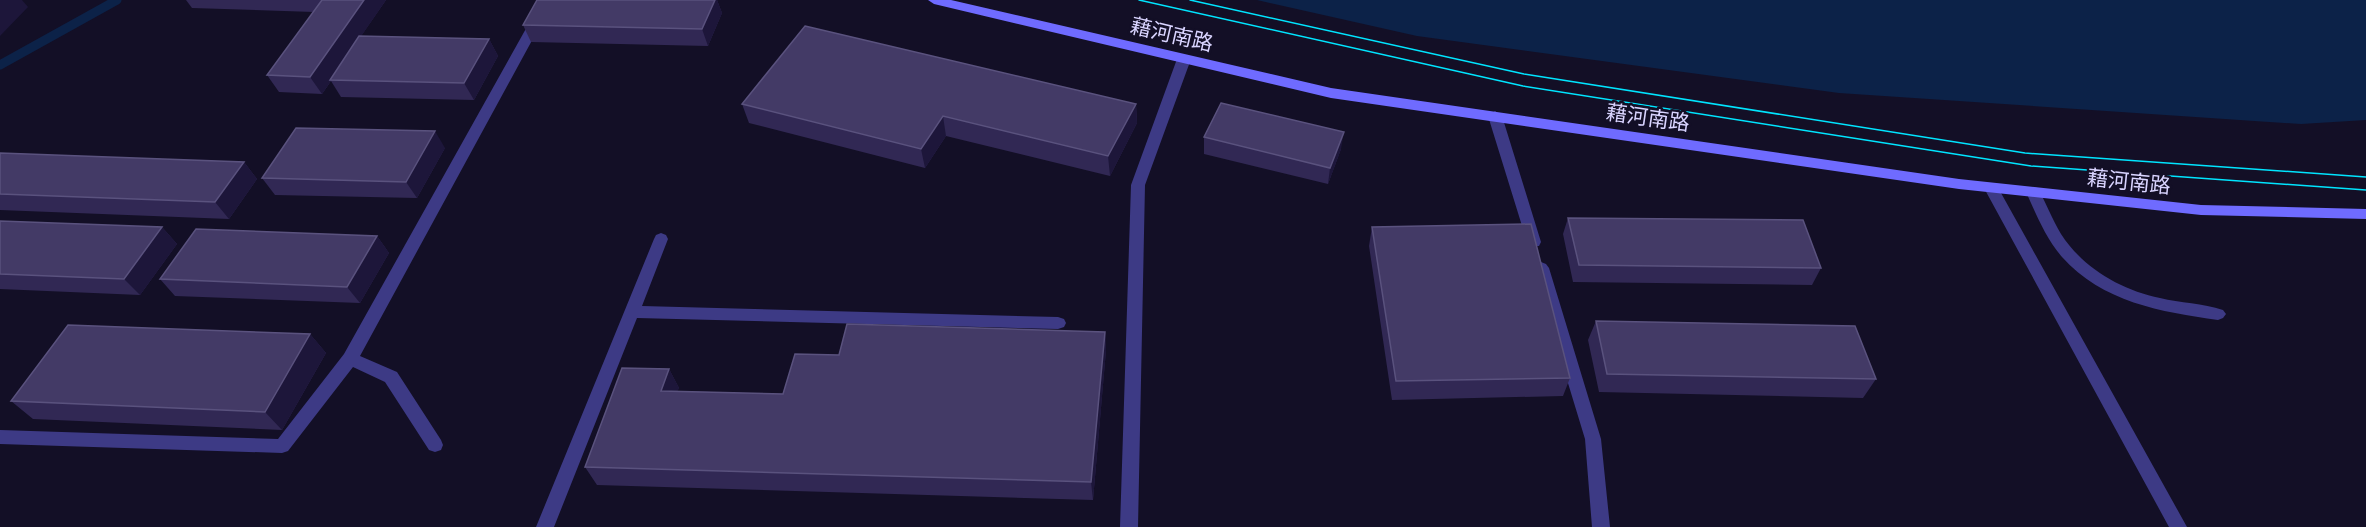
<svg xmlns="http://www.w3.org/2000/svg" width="2366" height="527" font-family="'Titillium Web','Noto Sans SC',sans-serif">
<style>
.water{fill:#0c2248}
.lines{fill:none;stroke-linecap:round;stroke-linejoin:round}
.stream{stroke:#0c2248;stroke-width:9}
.service{fill:#3d3a85;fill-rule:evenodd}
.minor{fill:#3d3a85;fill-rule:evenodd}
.secondary{fill:#6f6bff;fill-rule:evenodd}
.tram{stroke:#00e5ff;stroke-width:1.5}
.wall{fill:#312854}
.shaded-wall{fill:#1d163a}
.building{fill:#433a66;stroke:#5a527e;stroke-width:1.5}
.labels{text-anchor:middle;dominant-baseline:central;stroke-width:5;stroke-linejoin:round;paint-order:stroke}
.street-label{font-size:21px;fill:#d9d4ff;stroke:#130f26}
</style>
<rect width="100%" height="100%" fill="#130f26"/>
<path class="water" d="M 1257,0 L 2366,0 L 2366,120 L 2301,124 L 1839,93 L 1417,36 Z"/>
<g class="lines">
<path class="stream" d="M 0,65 L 117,0"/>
<path class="service" d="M 1184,55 L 1191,59 L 1145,185 L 1138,527 L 1120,527 L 1131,185 L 1177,59 Z
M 1495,111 L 1502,116 L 1541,242 L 1539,246 L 1529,246 L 1527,242 L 1488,116 Z
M 2033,187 L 2038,188 C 2046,203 2052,219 2061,234 C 2083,268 2121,290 2160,298 C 2180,303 2203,303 2223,310 L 2226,314 L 2223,318 L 2218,320 C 2161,312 2102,302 2062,257 C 2046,239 2036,214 2026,192 Z
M 661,233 L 666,235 L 668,239 L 642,306 L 1058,317 L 1064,319 L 1066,323 L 1064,327 L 1058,329 L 637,318 L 554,527 L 536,527 L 654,239 L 656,235 Z
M 1541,262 L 1546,264 L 1549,268 L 1601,439 L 1610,527 L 1592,527 L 1585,439 L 1533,268 L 1536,264 Z"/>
<path class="minor" d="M 542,0 L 554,0 L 360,356 L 397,372 L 441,440 L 443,445 L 441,450 L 435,452 L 429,450 L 385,382 L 353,367 L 288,451 L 282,453 L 0,444 L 0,430 L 278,439 L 344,354 Z
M 1991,183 L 1996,184 L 2187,527 L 2169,527 L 1984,188 Z"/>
<path class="secondary" d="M 928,0 L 951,0 L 1331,88 L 1959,179 L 2201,205 L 2366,209 L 2366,219 L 2201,215 L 1959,189 L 1331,98 L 934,4 Z"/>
<path class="tram" d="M 1139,0 L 1523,86 L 2031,166 L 2366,190
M 1190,0 L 1524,74 L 2025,153 L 2366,177"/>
</g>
<path class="wall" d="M 186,0 L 386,0 L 361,36 L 489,39 L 498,56 L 474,100 L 341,97 L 331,81 L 322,94 L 279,92 L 267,75 L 314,12 L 192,8 Z
M 537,0 L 717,0 L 722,13 L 708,46 L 531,42 L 523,25 Z
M 742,104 L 1136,104 L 1137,123 L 1110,176 L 946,136 L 925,168 L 749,123 Z
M 1204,137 L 1341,149 L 1328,184 L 1204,154 Z
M 445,148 L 417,198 L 275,195 L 262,178 Z
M 0,153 L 244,162 L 257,179 L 229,219 L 0,210 Z
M 1568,218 L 1821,268 L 1812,285 L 1573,282 L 1563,234 Z
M 0,221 L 162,227 L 177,244 L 140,295 L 0,289 Z
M 1372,227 L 1570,378 L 1563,396 L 1392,400 L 1369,246 Z
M 377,236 L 389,253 L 360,303 L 175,296 L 160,279 Z
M 1596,321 L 1876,379 L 1863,398 L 1599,392 L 1588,340 Z
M 1105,332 L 1106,350 L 1093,500 L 597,485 L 585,467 L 669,369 L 679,388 L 677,391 L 783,394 L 839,355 Z
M 310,334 L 326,353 L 282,430 L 33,419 L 11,401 Z"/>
<path class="shaded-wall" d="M 0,0 L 22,0 L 28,7 L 0,36 Z
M 364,0 L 386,0 L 331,80 L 330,80 L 331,81 L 322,94 L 310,77 Z
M 715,0 L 717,0 L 722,13 L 708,46 L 702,29 Z
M 489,39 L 498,56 L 474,100 L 464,83 Z
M 1136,104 L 1137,123 L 1110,176 L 1108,156 Z
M 943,116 L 946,136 L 925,168 L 921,149 Z
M 435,131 L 445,148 L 417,198 L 406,182 Z
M 1344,132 L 1341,149 L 1328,184 L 1330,168 Z
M 244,162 L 257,179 L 229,219 L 215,202 Z
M 162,227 L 177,244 L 140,295 L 124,279 Z
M 377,236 L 389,253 L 360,303 L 347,287 Z
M 1105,332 L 1106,350 L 1093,500 L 1091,482 Z
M 310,334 L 326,353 L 282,430 L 265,412 Z
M 669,369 L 679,388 L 671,409 L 661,391 Z"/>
<path class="building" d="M 322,0 L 364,0 L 310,77 L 267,75 Z
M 537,0 L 715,0 L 702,29 L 523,25 Z
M 805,26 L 1136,104 L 1108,156 L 943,116 L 921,149 L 742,104 Z
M 359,36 L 489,39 L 464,83 L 330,80 Z
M 1221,103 L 1344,132 L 1330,168 L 1204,137 Z
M 296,128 L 435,131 L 406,182 L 262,178 Z
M 0,153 L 244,162 L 215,202 L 0,194 Z
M 1568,218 L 1803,220 L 1821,268 L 1579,265 Z
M 0,221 L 162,227 L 124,279 L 0,274 Z
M 1531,224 L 1570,378 L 1396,381 L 1372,227 Z
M 196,229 L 377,236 L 347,287 L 160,279 Z
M 1596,321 L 1855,326 L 1876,379 L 1607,374 Z
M 847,324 L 1105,332 L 1091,482 L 585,467 L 622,368 L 669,369 L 661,391 L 783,394 L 795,354 L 839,355 Z
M 68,325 L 310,334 L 265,412 L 11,401 Z"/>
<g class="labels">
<g class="street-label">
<text transform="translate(1172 34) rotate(13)">藉河南路</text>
<text transform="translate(1648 117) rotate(8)">藉河南路</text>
<text transform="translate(2129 181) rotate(6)">藉河南路</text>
</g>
</g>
</svg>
